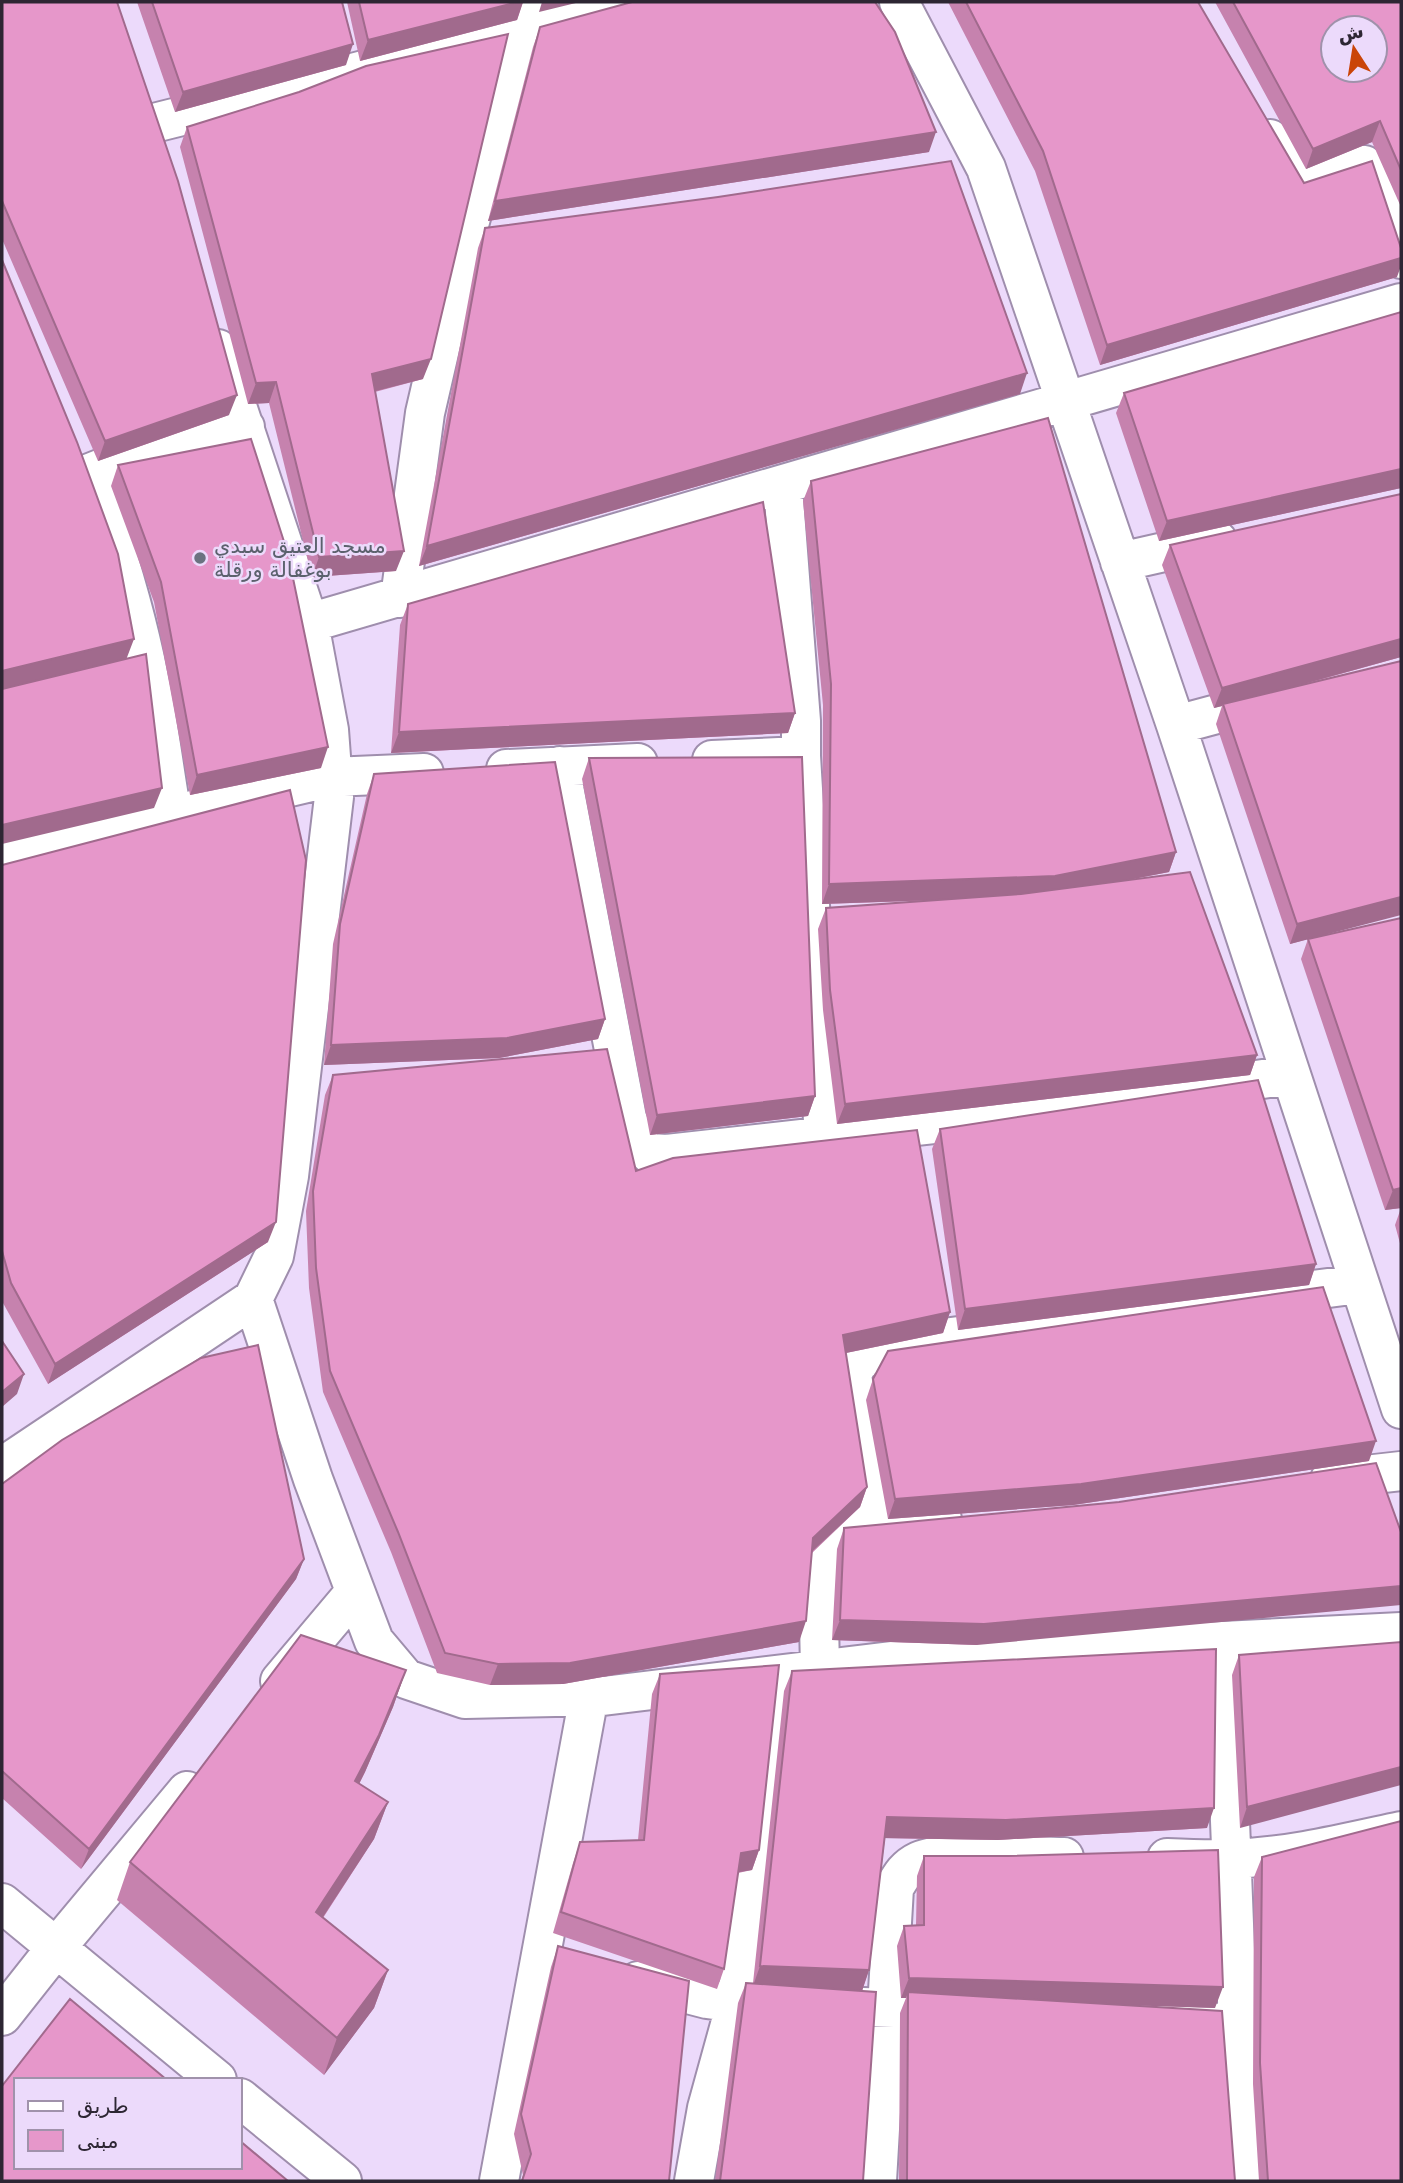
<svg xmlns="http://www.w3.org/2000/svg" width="1403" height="2183" font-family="'DejaVu Sans','Noto Sans Arabic',sans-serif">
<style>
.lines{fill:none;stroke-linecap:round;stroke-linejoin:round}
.minor-casing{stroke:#9f8ead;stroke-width:42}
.minor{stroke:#fff;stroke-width:38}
.wall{fill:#c682ae}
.shaded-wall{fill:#a16a8d}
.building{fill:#e697ca;stroke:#a16a8d;stroke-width:2;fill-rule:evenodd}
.worship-dot{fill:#6b7280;stroke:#ecdafb;stroke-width:2.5}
.labels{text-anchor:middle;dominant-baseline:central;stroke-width:5;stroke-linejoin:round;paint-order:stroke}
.worship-label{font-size:21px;fill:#5b616d;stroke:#ecdafb;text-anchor:start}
</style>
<rect width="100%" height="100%" fill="#ecdafb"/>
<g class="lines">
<defs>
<path id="minor" d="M 899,2 L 986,168 L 1176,725 L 1401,1409
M 142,126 L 341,76 L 621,2
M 1270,139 L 1286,167 L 1295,178 C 1319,178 1340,163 1364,165 L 1373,176 L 1401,259
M 218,349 L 309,623
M 1120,562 L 1217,540
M 400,598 L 425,413 L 466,236 L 529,2
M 1176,725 L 1269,700
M 801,756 L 824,1137
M 712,760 L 801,756 L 801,721 L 783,486
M 560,766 L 627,1118 L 635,1139 L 649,1153 L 667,1154 L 1024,1114 L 1290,1075
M 506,769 L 638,763
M 172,815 C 164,770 159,723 149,678 C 135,608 114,540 90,473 L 120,461 L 245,427
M 2,855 L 332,777 L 424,773
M 253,1299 L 313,1479 L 374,1641 L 406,1679 L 465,1699 L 603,1696 L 941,1655 L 1401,1632
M 2,1467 L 253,1299 L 274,1256 L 289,1176 L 334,797 L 329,730 L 309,623 L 1401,303
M 1330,1479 L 1401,1471
M 875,1525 L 852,1375 L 857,1364 L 867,1356 L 951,1337 L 1359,1284
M 1223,1641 L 1244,2181
M 820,1671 L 818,1568 C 819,1560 820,1550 826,1543 C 850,1520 911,1522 942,1519
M 788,1675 L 779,1702 L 736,2003 L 956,2010
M 280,1681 L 355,1592
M 1167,1858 C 1188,1859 1210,1860 1231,1859 C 1289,1857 1345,1843 1401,1831
M 2,1903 L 217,2080
M 638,1981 L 707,1999 L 736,2003 L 707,2108 L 694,2181
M 2,2016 L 55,1949 L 187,1791
M 1170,2020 L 1238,2024
M 240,2098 L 342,2181
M 499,2181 L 589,1696
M 877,2181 L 894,1888 C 901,1876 906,1867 919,1861 C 944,1849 1033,1857 1064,1857"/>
</defs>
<use href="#minor" class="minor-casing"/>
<use href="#minor" class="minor"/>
</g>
<path class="wall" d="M 2,2 L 229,415 L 98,461 L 2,239 Z
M 137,2 L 342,2 L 346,65 L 175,112 Z
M 347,2 L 523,2 L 517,20 L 360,61 Z
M 948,2 L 1198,2 L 1304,183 L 1397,277 L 1100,365 L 1035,171 Z
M 1215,2 L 1401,2 L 1401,207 L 1372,142 L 1306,169 Z
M 540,27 L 929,152 L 488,221 L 533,47 Z
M 299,92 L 423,379 L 375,392 L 396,571 L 312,577 L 269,403 L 248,404 L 180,147 L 187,127 Z
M 485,228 L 1020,394 L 419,566 L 478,248 Z
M 1401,312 L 1401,488 L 1159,541 L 1116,413 L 1124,393 Z
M 118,465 L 321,768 L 190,795 L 154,602 L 111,486 Z
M 811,481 L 1176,852 L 1169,872 L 1128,880 L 1257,1055 L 1250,1075 L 837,1124 L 823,1010 L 818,929 L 826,908 L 946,900 L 822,904 L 823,705 L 803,501 Z
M 1401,494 L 1401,657 L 1294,687 L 1316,937 L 1401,918 L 1401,1247 L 1395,1225 L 1401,1208 L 1385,1210 L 1301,959 L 1308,939 L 1290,944 L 1216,724 L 1222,706 L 1214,708 L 1162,565 L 1170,545 Z
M 408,604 L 795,713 L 788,733 L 391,753 L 400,625 Z
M 589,758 L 815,1096 L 808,1116 L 650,1135 L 582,779 Z
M 374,774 L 605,1019 L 598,1039 L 499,1058 L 324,1065 L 333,944 L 367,794 Z
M 2,865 L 268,1242 L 48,1384 L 3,1303 L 2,1298 Z
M 333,1075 L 636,1171 L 950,1312 L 943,1333 L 846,1353 L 867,1487 L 860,1507 L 812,1553 L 799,1642 L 563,1684 L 490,1685 L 437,1673 L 391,1552 L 323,1392 L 309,1288 L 306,1211 L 325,1095 Z
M 940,1129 L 1316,1264 L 1309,1285 L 958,1330 L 932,1149 Z
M 873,1379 L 1369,1461 L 1073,1505 L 888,1519 L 866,1400 Z
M 2,1484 L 304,1559 L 296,1579 L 81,1869 L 2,1798 Z
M 844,1528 L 977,1645 L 832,1640 L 837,1549 Z
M 1401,1642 L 1240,1828 L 1232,1675 L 1239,1655 Z
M 406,1670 L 393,1707 L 365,1772 L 359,1784 L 388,1802 L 374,1839 L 323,1918 L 388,1970 L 374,2008 L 324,2075 L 117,1900 L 130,1862 Z
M 792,1671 L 1207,1828 L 998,1840 L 885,1838 L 869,1970 L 862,1991 L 863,2181 L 715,2181 L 738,2003 L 746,1983 L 753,1983 L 784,1691 Z
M 660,1674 L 759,1850 L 752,1870 L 738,1873 L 724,1969 L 717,1989 L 553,1933 L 573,1863 L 580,1842 L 638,1840 L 652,1694 Z
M 924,1856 L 1215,2008 L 1104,2004 L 1235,2181 L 899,2181 L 900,2013 L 906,1998 L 901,1998 L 897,1946 L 904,1926 L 916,1925 L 917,1876 Z
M 1262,1857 L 1401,2181 L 1259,2181 L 1253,2084 L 1254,1877 Z
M 558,1946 L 669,2181 L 521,2181 L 523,2175 L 514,2134 L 551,1967 Z"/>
<path class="shaded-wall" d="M 518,2 L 523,2 L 517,20 L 360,61 L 368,40 Z
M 542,2 L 580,2 L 539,12 Z
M 353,44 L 346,65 L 175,112 L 183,92 Z
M 1380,121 L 1372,142 L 1306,169 L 1313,149 Z
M 936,132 L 929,152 L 488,221 L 495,201 Z
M 1401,258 L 1401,266 L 1397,277 L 1100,365 L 1107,345 Z
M 431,359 L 423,379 L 364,394 L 372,374 Z
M 1027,373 L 1020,394 L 419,566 L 427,546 Z
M 276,382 L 269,403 L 248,404 L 256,383 Z
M 237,395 L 229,415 L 98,461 L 105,441 Z
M 1401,469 L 1401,488 L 1159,541 L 1167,521 Z
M 404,551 L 396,571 L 312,577 L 319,557 Z
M 134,639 L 126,660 L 2,690 L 2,671 Z
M 1401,639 L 1401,657 L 1224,706 L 1223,704 L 1222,706 L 1214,708 L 1222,688 Z
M 795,713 L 788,733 L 391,753 L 399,732 Z
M 328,747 L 321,768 L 190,795 L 197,775 Z
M 162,788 L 154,808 L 2,844 L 2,825 Z
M 1176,852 L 1169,872 L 1047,896 L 822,904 L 829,884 Z
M 1401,897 L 1401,915 L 1290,944 L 1297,924 Z
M 605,1019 L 598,1039 L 499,1058 L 324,1065 L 331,1045 Z
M 1257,1055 L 1250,1075 L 837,1124 L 845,1104 Z
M 815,1096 L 808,1116 L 650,1135 L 657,1115 Z
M 1401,1188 L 1401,1208 L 1385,1210 L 1393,1190 Z
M 276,1222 L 268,1242 L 48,1384 L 55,1364 Z
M 1316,1264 L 1309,1285 L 958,1330 L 965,1309 Z
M 950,1312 L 943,1333 L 836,1355 L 843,1335 Z
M 24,1374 L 17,1394 L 2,1407 L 2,1392 Z
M 1376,1441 L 1369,1461 L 1073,1505 L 888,1519 L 895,1499 Z
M 867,1487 L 860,1507 L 805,1558 L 813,1538 Z
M 304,1559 L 296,1579 L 81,1869 L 89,1849 Z
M 1401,1586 L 1401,1605 L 977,1645 L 832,1640 L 840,1620 Z
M 806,1621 L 799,1642 L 563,1684 L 490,1685 L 498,1664 Z
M 406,1670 L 393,1707 L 365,1772 L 342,1818 L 355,1781 Z
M 1401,1767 L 1401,1785 L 1240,1828 L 1247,1807 Z
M 388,1802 L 374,1839 L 302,1949 L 316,1912 Z
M 1214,1808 L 1207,1828 L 998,1840 L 880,1838 L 887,1817 Z
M 759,1850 L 752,1870 L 733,1873 L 741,1853 Z
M 760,1966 L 869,1970 L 862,1991 L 753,1986 Z
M 388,1970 L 374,2008 L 324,2075 L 337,2038 Z
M 909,1978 L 1223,1987 L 1215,2008 L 908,1998 L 908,1992 L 906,1998 L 901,1998 Z"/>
<path class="building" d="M 2,2 L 117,2 L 178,181 L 237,395 L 105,441 L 2,201 Z
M 152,2 L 342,2 L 353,44 L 183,92 Z
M 359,2 L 518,2 L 368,40 Z
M 632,2 L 875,2 L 895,32 L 936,132 L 495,201 L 540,27 Z
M 966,2 L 1198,2 L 1304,183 L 1372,161 L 1401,248 L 1401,258 L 1107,345 L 1043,151 Z
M 1233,2 L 1401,2 L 1401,170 L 1380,121 L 1313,149 ZM 1333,28 L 1375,28 L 1375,70 L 1333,70 Z
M 508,34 L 431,359 L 372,374 L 404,551 L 319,557 L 276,382 L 256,383 L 187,127 L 299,92 L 366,66 Z
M 951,161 L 1027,373 L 427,546 L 485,228 L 718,197 Z
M 2,260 L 77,442 L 118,554 L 134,639 L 2,671 Z
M 1401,312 L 1401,469 L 1167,521 L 1124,393 Z
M 1048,418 L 1176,852 L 1055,876 L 829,884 L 831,684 L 811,481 Z
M 251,439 L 288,554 L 328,747 L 197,775 L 161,582 L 118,465 Z
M 1401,494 L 1401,639 L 1222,688 L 1170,545 Z
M 763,502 L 795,713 L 399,732 L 408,604 Z
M 146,654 L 162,788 L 2,825 L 2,689 Z
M 1401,661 L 1401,897 L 1297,924 L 1223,704 Z
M 802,757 L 815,1096 L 657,1115 L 589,758 Z
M 555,762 L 605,1019 L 507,1038 L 331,1045 L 340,924 L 374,774 Z
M 290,790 L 306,860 L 276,1222 L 55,1364 L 11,1283 L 2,1251 L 2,865 Z
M 1190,872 L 1257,1055 L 845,1104 L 830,990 L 826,908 L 1021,894 Z
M 1401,918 L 1401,1188 L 1393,1190 L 1308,939 Z
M 607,1049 L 636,1171 L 673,1158 L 917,1130 L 950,1312 L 843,1335 L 867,1487 L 813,1538 L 806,1621 L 570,1663 L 498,1664 L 445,1653 L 398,1532 L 330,1371 L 316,1268 L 313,1191 L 333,1075 Z
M 1258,1080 L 1316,1264 L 965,1309 L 940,1129 Z
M 1323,1287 L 1376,1441 L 1081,1484 L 895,1499 L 873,1379 L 888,1351 Z
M 2,1341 L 24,1374 L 2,1392 Z
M 258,1345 L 304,1559 L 89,1849 L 2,1771 L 2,1484 L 62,1440 L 201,1358 Z
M 1376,1463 L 1401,1532 L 1401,1586 L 984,1624 L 840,1620 L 844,1528 L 1119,1502 Z
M 301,1635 L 406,1670 L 379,1735 L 355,1781 L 388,1802 L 316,1912 L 388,1970 L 337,2038 L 130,1862 Z
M 1401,1642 L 1401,1767 L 1247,1807 L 1239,1655 Z
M 1216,1649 L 1214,1808 L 1006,1820 L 887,1817 L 869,1970 L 760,1966 L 792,1671 Z
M 779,1665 L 759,1850 L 741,1853 L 724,1969 L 561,1912 L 580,1842 L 644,1840 L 660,1674 Z
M 1401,1821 L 1401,2181 L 1268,2181 L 1260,2063 L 1262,1857 Z
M 1218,1850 L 1223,1987 L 909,1978 L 904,1926 L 924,1925 L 924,1856 L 1008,1856 Z
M 558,1946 L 689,1981 L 669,2181 L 522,2181 L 531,2154 L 521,2114 Z
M 746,1983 L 876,1992 L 863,2181 L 720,2181 Z
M 908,1992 L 1222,2011 L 1235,2181 L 907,2181 Z
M 70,1999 L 167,2080 L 16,2080 L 16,2167 L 240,2167 L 240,2141 L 288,2181 L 2,2181 L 2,2086 Z"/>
<circle class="worship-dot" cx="200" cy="558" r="7"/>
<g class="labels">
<g class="worship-label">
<text x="214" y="546">مسجد العتيق سبدي<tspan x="214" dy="24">بوغفالة ورقلة</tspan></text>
</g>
</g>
<rect width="1403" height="2183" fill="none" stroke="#2d2633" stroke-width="7"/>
<rect x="14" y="2078" width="228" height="91" fill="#ecdafb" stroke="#a092ab" stroke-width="2"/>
<rect x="28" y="2101" width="35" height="10" fill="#ffffff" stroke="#a092ab" stroke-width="2"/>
<text x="77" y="2113" font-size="21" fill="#2d2633">طريق</text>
<rect x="28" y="2130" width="35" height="21" fill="#e697ca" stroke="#a092ab" stroke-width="2"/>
<text x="77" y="2148" font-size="21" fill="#2d2633">مبنى</text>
<g transform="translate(1354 49) rotate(348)"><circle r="33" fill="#ecdafb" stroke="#a092ab" stroke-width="2"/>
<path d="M0-5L12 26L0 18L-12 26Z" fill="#ca4408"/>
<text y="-10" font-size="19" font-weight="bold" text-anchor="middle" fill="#2d2633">ش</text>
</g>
</svg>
